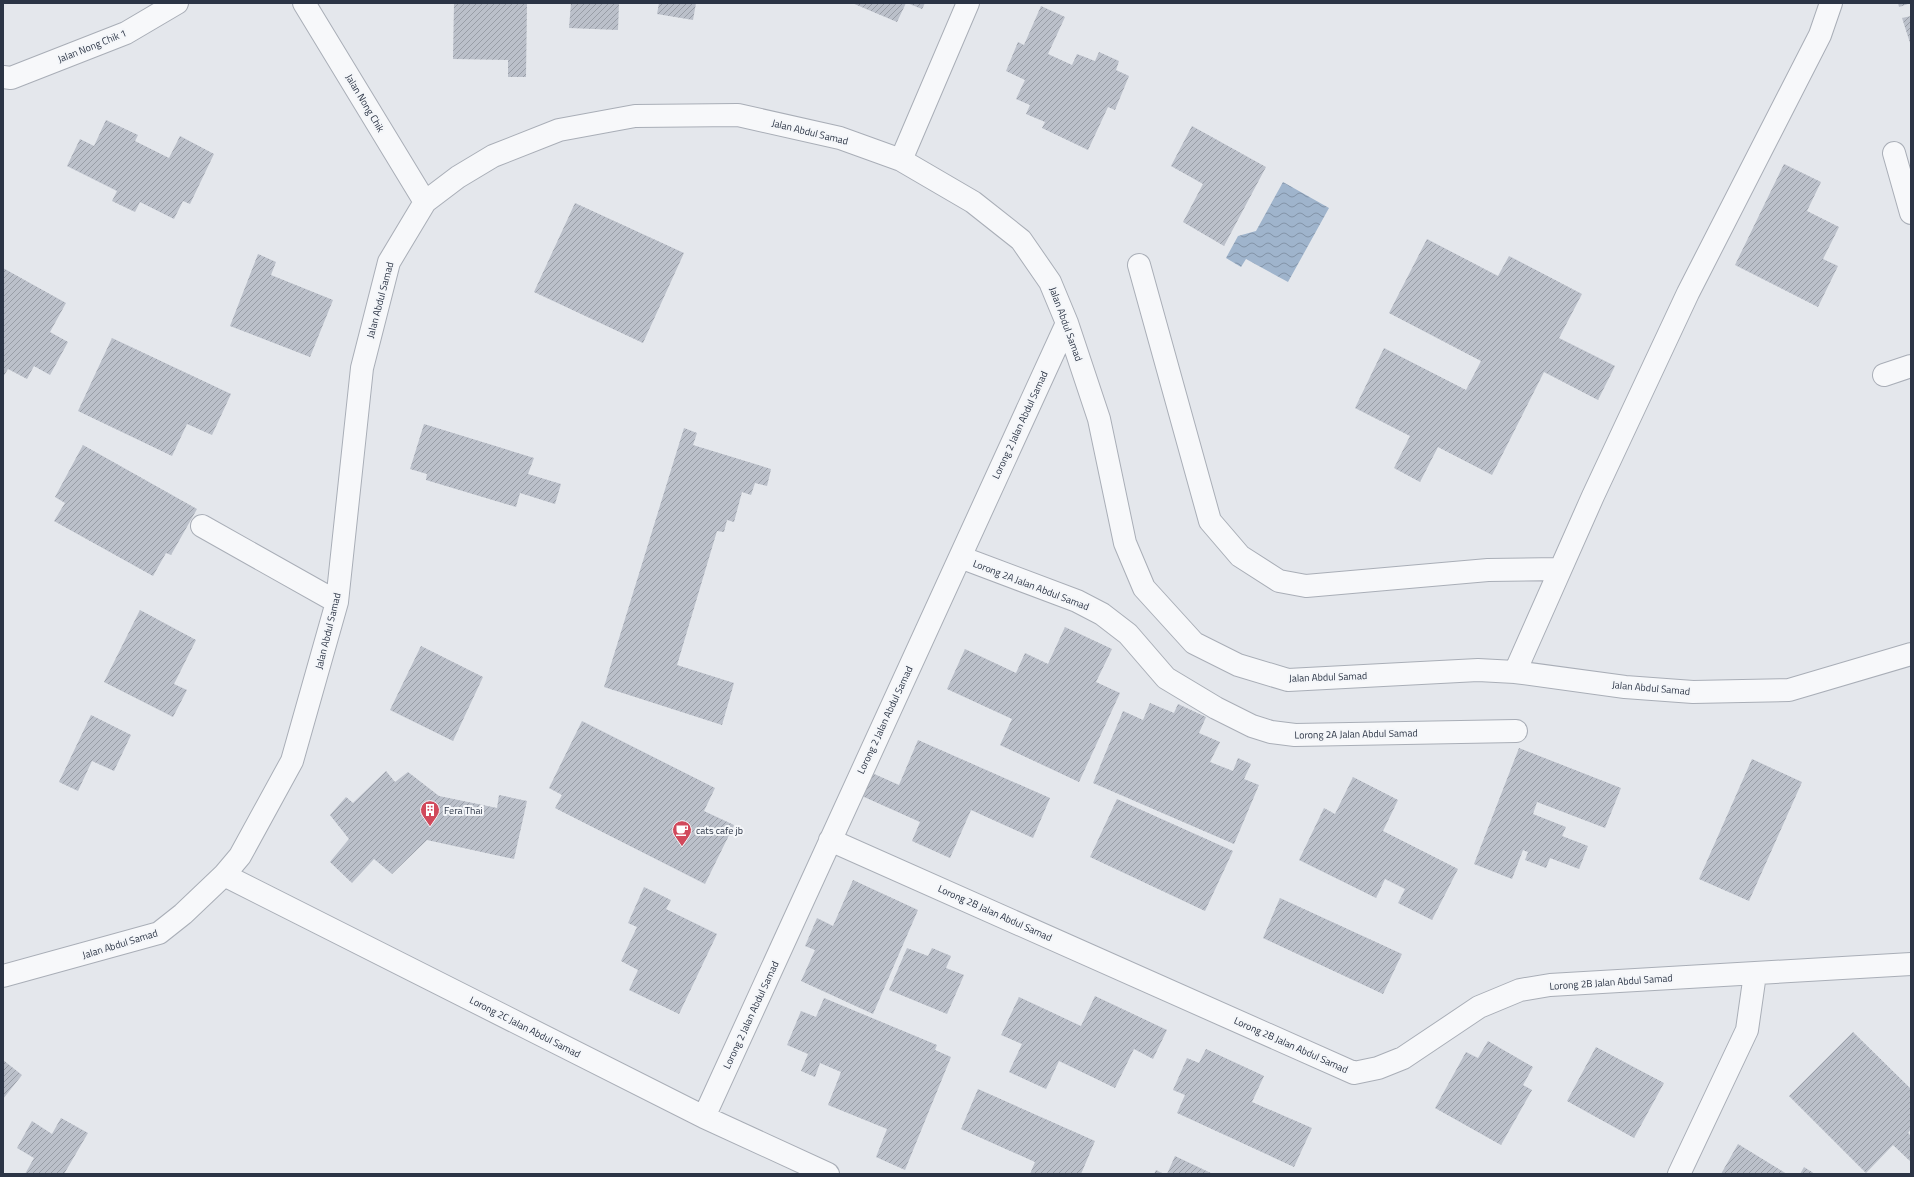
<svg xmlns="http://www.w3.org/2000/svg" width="1914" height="1177" font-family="'Titillium Web',sans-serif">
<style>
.water{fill:url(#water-waves)}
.building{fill:url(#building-hatch)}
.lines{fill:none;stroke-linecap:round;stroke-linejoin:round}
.minor-casing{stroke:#a9aeb7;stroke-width:24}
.minor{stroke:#f7f8fa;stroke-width:22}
.labels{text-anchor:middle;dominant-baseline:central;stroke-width:4;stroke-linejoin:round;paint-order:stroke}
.street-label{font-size:10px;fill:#2b3445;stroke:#f4f6f9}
.poi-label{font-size:10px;fill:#2b3445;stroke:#f4f6f9;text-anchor:start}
</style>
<defs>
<pattern id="water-waves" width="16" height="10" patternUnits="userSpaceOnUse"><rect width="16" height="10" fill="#9fb4cc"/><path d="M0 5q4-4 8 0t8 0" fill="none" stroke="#8293a7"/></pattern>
<pattern id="building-hatch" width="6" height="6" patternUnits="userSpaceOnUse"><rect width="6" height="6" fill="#bbc0ca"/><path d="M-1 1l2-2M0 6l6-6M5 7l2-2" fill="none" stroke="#989da6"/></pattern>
</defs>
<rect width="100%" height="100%" fill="#e4e7ec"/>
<path class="water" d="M 1283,182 L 1329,208 L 1288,282 L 1246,259 L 1241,267 L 1226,258 L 1238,236 L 1256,231 Z"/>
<path class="building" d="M 454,3 L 527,3 L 526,77 L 508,77 L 508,60 L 453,59 Z
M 571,3 L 619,3 L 618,30 L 569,28 Z
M 659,3 L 696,3 L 693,20 L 657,14 Z
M 852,3 L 906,3 L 897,22 Z
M 907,3 L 925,3 L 922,9 Z
M 1898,3 L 1911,3 L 1899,7 Z
M 1041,6 L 1065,17 L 1048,54 L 1072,65 L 1077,54 L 1095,61 L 1099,52 L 1119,61 L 1116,70 L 1129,76 L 1115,110 L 1108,107 L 1088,150 L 1042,128 L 1045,122 L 1026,114 L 1030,105 L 1016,99 L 1025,80 L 1006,71 L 1018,42 L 1024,45 Z
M 1911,16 L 1911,46 L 1902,18 Z
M 106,120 L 138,135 L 135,141 L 169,158 L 180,136 L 214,154 L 190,204 L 183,201 L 174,219 L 140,202 L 135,212 L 112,201 L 117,191 L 67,166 L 80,139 L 94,146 Z
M 1192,126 L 1266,167 L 1224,246 L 1183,222 L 1203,184 L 1171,166 Z
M 1784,164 L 1821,182 L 1807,211 L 1839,227 L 1823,259 L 1838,266 L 1818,307 L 1735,265 Z
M 575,203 L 684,253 L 643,343 L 534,292 Z
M 1427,239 L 1498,276 L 1509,256 L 1582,294 L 1559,338 L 1615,366 L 1598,400 L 1544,372 L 1492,475 L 1438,447 L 1420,482 L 1394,468 L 1410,436 L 1355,408 L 1384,348 L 1466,390 L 1481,361 L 1389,313 Z
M 258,254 L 276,262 L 271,275 L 333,300 L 310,357 L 230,326 Z
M 3,268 L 66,303 L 50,332 L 68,342 L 50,375 L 34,366 L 27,379 L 8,369 L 3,377 Z
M 112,338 L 231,394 L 212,435 L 187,424 L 172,456 L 78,411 Z
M 424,424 L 534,458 L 528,474 L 561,484 L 555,504 L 520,493 L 516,507 L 426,480 L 427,474 L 410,469 Z
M 684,428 L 697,433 L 693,445 L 771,469 L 767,486 L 755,483 L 751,495 L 742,492 L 734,522 L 727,520 L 724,532 L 717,531 L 677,665 L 734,683 L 722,725 L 604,687 Z
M 83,445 L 197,509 L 171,555 L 166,553 L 153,576 L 54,521 L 65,503 L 55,497 Z
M 140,610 L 196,640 L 174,684 L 187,690 L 173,717 L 104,682 Z
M 1065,627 L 1112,649 L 1096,682 L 1120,693 L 1079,782 L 1000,745 L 1012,719 L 947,689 L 965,649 L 1016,673 L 1025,653 L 1048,664 Z
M 421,646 L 483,677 L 453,741 L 390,710 Z
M 1150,703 L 1174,713 L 1178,704 L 1206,717 L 1199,733 L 1220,742 L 1210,762 L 1233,771 L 1238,758 L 1251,764 L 1244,779 L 1259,785 L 1234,844 L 1093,783 L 1123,711 L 1143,720 Z
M 91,715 L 131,735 L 114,771 L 92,761 L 78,791 L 59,782 Z
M 582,721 L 715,788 L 704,811 L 734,825 L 705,884 L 555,808 L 562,795 L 549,788 Z
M 918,740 L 1050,798 L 1033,838 L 971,810 L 950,858 L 912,841 L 920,822 L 862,796 L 872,773 L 899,785 Z
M 1519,748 L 1621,788 L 1605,828 L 1537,802 L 1533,814 L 1566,827 L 1562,836 L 1588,846 L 1579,869 L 1550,858 L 1546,868 L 1525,860 L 1528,852 L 1523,850 L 1512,879 L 1474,864 Z
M 1752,759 L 1802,782 L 1749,901 L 1699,879 Z
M 386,771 L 395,782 L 408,772 L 439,796 L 497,808 L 499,795 L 527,801 L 514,859 L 427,840 L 392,874 L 374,859 L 352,883 L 330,862 L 349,839 L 330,815 L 346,797 L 353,803 Z
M 1353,777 L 1398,800 L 1383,831 L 1458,869 L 1432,920 L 1398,903 L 1405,889 L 1385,879 L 1376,898 L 1299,860 L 1324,808 L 1335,814 Z
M 1117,799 L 1233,851 L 1205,911 L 1090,857 Z
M 853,880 L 918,910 L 873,1014 L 801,981 L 815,950 L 805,946 L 817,918 L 833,926 Z
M 644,887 L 671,900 L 666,909 L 717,934 L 679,1014 L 629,990 L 638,970 L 621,961 L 637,927 L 628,923 Z
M 1280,898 L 1402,954 L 1383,994 L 1263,938 Z
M 907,948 L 928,956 L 932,948 L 951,956 L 946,968 L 964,975 L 947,1014 L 889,990 Z
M 1095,996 L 1167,1030 L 1153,1059 L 1134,1049 L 1115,1088 L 1059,1061 L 1046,1089 L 1009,1072 L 1022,1044 L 1001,1035 L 1019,997 L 1081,1026 Z
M 824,998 L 937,1045 L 935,1050 L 951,1057 L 905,1170 L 876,1157 L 887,1129 L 828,1105 L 841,1072 L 820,1063 L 815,1077 L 801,1071 L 808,1054 L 787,1045 L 801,1011 L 816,1017 Z
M 1853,1032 L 1911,1089 L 1911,1129 L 1908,1133 L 1911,1136 L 1911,1162 L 1893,1145 L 1866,1173 L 1789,1096 Z
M 1488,1041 L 1533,1067 L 1523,1085 L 1532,1090 L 1501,1145 L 1435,1108 L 1466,1052 L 1478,1058 Z
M 1596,1047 L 1664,1083 L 1634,1138 L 1567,1101 Z
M 1206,1049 L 1264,1076 L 1252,1102 L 1312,1128 L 1294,1167 L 1177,1113 L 1185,1095 L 1173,1090 L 1187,1058 L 1199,1063 Z
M 3,1060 L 22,1075 L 3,1099 Z
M 978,1089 L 1095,1141 L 1081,1174 L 1030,1174 L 1035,1162 L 961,1129 Z
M 61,1118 L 88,1133 L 64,1174 L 25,1174 L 34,1158 L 17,1148 L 32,1121 L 52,1134 Z
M 1738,1144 L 1787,1174 L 1721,1174 Z
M 1175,1156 L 1213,1174 L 1167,1174 Z
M 1804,1167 L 1815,1174 L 1800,1174 Z
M 1156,1170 L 1164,1174 L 1154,1174 Z"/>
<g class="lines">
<defs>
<path id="minor" d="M 304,3 L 425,202
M 3,77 L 11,78 L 126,33 L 177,3
M 1894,153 L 1911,213
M 901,160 L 968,3
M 1139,265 L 1210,521 L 1240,556 L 1279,581 L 1306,586 L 1488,570 L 1560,569
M 1884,375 L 1911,366
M 202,526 L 337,602
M 960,557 L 1077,601 L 1102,614 L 1128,634 L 1166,678 L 1216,708 L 1252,726 L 1271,732 L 1295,735 L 1516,731
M 1515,672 L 1593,496 L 1688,293 L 1820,35 L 1831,3
M 830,840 L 1354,1073 L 1378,1068 L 1403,1058 L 1479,1007 L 1520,990 L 1550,985 L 1911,964
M 224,875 L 704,1117 L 828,1174
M 3,976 L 159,933 L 183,914 L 224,875 L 240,856 L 292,761 L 337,602 L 362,368 L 389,262 L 425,202 L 458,177 L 493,156 L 559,130 L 635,116 L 738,115 L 840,138 L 901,160 L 973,202 L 1021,240 L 1050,282 L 1067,323 L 1099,419 L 1125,543 L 1144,588 L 1194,643 L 1238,665 L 1288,680 L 1478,670 L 1515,672 L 1625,687 L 1693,692 L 1789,690 L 1911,654
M 704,1117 L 1067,323
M 1679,1174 L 1747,1030 L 1755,974"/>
</defs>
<use href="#minor" class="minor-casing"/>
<use href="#minor" class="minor"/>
</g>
<defs>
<symbol id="building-pin" viewBox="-11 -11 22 30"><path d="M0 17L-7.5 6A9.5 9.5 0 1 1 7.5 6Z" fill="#d1495b" stroke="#f4f6f9"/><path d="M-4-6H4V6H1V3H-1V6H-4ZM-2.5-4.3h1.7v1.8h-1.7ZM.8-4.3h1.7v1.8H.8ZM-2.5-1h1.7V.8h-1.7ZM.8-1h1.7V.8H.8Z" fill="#fff"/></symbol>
<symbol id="cafe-pin" viewBox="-11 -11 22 30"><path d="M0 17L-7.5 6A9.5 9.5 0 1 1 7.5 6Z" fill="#d1495b" stroke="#f4f6f9"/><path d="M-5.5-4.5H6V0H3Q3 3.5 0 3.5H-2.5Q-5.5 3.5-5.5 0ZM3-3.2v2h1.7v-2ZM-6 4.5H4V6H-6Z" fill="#fff"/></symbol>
</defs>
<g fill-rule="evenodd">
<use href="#building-pin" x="419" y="799" width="22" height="30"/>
<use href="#cafe-pin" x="671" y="819" width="22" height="30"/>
</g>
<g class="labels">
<g class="street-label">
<text transform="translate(92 46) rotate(-22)">Jalan Nong Chik 1</text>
<text transform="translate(365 103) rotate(59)">Jalan Nong Chik</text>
<text transform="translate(810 132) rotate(14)">Jalan Abdul Samad</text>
<text transform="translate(380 300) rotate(-75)">Jalan Abdul Samad</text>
<text transform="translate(1066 324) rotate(70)">Jalan Abdul Samad</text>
<text transform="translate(1020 425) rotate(-65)">Lorong 2 Jalan Abdul Samad</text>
<text transform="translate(1031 585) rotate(21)">Lorong 2A Jalan Abdul Samad</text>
<text transform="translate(328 631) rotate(-76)">Jalan Abdul Samad</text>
<text transform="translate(1328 677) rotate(-2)">Jalan Abdul Samad</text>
<text transform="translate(1651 688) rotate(5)">Jalan Abdul Samad</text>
<text transform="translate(885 720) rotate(-65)">Lorong 2 Jalan Abdul Samad</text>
<text transform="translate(1356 734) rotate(-1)">Lorong 2A Jalan Abdul Samad</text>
<text transform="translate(995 913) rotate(24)">Lorong 2B Jalan Abdul Samad</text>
<text transform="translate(120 944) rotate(-17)">Jalan Abdul Samad</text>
<text transform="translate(1611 982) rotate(-4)">Lorong 2B Jalan Abdul Samad</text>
<text transform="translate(751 1015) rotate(-65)">Lorong 2 Jalan Abdul Samad</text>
<text transform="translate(525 1027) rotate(27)">Lorong 2C Jalan Abdul Samad</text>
<text transform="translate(1291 1045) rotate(24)">Lorong 2B Jalan Abdul Samad</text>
</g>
<g class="poi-label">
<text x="444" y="810">Fera Thai</text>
<text x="696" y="830">cats cafe jb</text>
</g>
</g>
<rect width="1914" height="1177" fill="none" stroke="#2b3445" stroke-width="8"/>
</svg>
